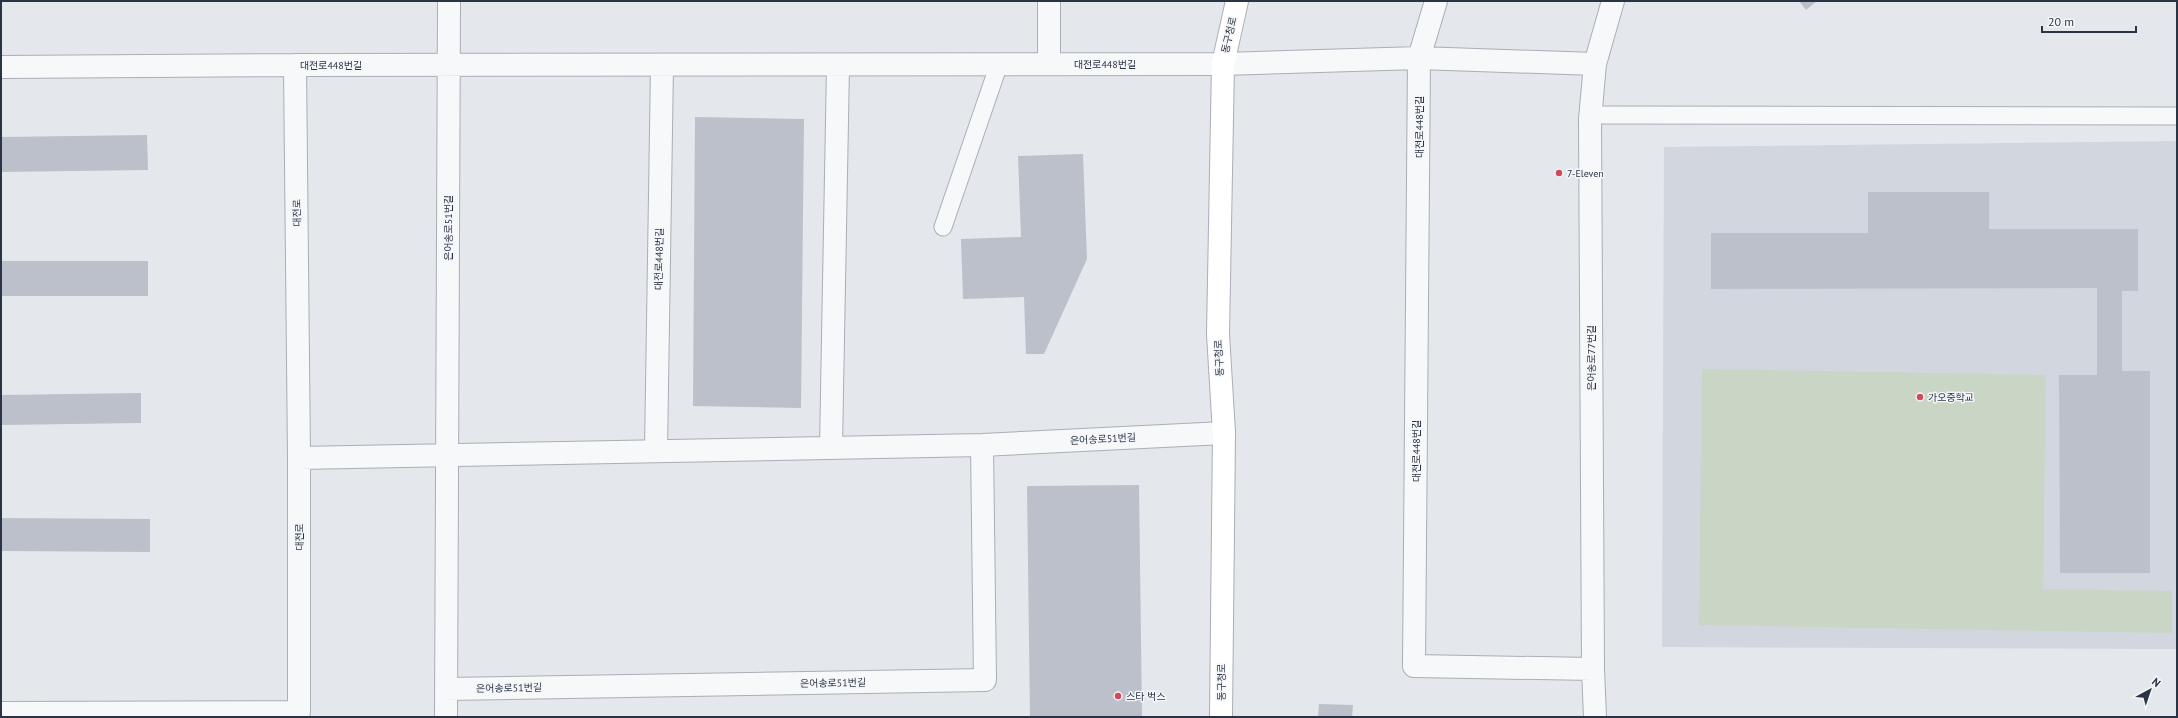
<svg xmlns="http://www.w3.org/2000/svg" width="2178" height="718" font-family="'PT Sans','Noto Sans KR',sans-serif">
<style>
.built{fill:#d2d6de}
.green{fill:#c9d6c5}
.building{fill:#bbc0ca}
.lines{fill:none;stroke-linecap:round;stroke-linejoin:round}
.lane-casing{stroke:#a9aeb7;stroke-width:19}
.street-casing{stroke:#a9aeb7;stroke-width:24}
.secondary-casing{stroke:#a9aeb7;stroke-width:24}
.lane{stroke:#f7f8fa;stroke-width:17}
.street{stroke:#f7f8fa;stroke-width:22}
.secondary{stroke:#fff;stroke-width:22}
.poi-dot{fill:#d1495b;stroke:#f4f6f9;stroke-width:1.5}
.labels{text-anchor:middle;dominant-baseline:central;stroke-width:3;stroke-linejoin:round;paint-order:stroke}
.street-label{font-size:10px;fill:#2b3445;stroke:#f4f6f9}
.poi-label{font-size:10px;fill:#2b3445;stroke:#f4f6f9;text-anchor:start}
</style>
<rect width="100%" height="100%" fill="#e4e7ec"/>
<path class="built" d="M 2177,141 L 2177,649 L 1662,647 L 1664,147 Z"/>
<path class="green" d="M 1702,369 L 2046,375 L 2043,589 L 2172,591 L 2172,633 L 1699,625 Z"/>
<path class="building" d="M 1799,1 L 1817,1 L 1806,10 Z
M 695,117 L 804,119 L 801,408 L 693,406 Z
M 147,135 L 148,170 L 1,172 L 1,137 Z
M 1083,154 L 1087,259 L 1044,354 L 1026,354 L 1024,297 L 963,299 L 961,239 L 1021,237 L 1018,156 Z
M 1868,192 L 1989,192 L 1989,229 L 2138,229 L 2138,291 L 2122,291 L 2122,371 L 2150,371 L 2150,573 L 2060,573 L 2059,375 L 2097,375 L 2097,288 L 1711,289 L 1711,233 L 1868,233 Z
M 1,261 L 148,261 L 148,296 L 1,296 Z
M 141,393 L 141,423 L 1,425 L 1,395 Z
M 1139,485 L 1142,717 L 1030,717 L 1027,486 Z
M 1,518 L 150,519 L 150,552 L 1,551 Z
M 1319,704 L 1353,705 L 1352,717 L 1318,717 Z"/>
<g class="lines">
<defs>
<path id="lane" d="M 1590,115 L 2177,116
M 943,227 L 999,64"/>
<path id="street" d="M 1049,1 L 1049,64
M 1436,1 L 1419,58 L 1414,666 L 1593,669
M 1,67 L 295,65 L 1223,64 L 1419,58 L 1595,64
M 831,447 L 838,66
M 656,451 L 662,66
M 299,458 L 982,445 L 1224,433
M 446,689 L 985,680 L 982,445
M 1,713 L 299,712 L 299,458 L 295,65
M 446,717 L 449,1
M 1595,717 L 1593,669 L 1590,119 L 1595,64 L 1613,1"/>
<path id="secondary" d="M 1221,717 L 1224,433 L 1218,334 L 1223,64 L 1237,1"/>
</defs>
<use href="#lane" class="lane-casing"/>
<use href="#street" class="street-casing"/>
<use href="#secondary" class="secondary-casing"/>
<use href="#lane" class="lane"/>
<use href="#street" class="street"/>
<use href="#secondary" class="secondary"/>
</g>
<g class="poi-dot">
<circle cx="1559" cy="173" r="4"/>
<circle cx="1920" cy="397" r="4"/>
<circle cx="1118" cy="696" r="4"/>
</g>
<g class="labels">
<g class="street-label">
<text transform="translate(1229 35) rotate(-77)">동구청로</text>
<text x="1105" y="64">대전로448번길</text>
<text x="331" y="65">대전로448번길</text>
<text transform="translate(1419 127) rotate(-90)">대전로448번길</text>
<text transform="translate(297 213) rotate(-91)">대전로</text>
<text transform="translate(448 228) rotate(-90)">은어송로51번길</text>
<text transform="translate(659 259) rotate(-89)">대전로448번길</text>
<text transform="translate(1219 358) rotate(-93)">동구청로</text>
<text transform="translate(1591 358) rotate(-90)">은어송로77번길</text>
<text transform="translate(1103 439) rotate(-3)">은어송로51번길</text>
<text transform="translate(1416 451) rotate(-90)">대전로448번길</text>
<text transform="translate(299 537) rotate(-90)">대전로</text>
<text transform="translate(1221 682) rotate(-90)">동구청로</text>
<text transform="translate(833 683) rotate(-1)">은어송로51번길</text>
<text transform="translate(509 688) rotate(-1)">은어송로51번길</text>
</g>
<g class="poi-label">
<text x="1567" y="173">7-Eleven</text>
<text x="1928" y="397">가오중학교</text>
<text x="1126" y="696">스타 벅스</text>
</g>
</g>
<rect width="2178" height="718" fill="none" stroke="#2b3445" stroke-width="4"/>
<g transform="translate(2150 690) rotate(40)" stroke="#f4f6f9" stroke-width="3" paint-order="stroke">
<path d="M0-3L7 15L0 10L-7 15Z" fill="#2b3445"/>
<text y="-6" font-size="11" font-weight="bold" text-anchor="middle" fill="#2b3445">N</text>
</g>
<path d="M2042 26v6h94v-6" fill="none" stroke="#2b3445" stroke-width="2"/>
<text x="2048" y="26" font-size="12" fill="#2b3445" stroke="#f4f6f9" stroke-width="3" paint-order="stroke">20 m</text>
</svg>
